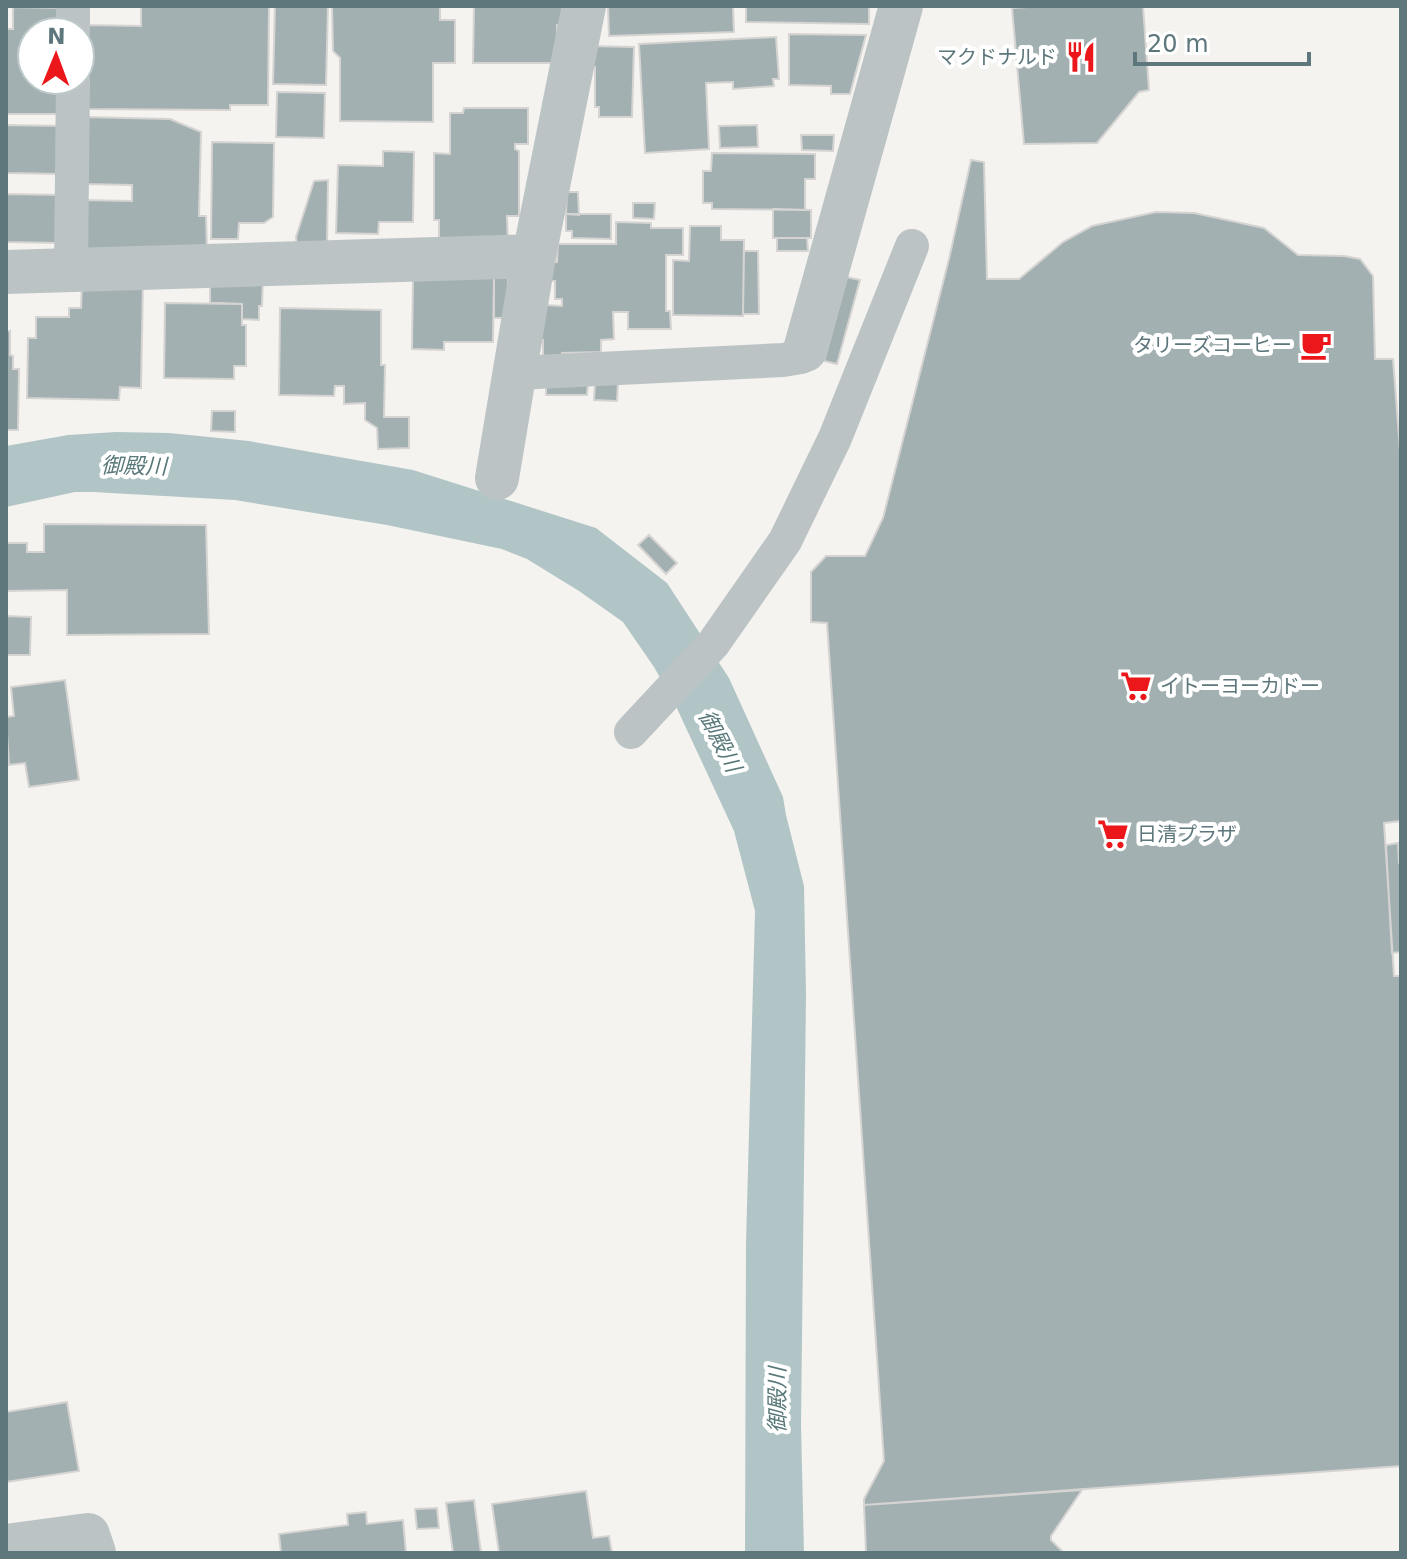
<svg xmlns="http://www.w3.org/2000/svg" width="1407" height="1559" font-family="'DejaVu Sans','Noto Sans JP',sans-serif">
<style>
.water{fill:#b2c5c6}
.building{fill:#a3b0b2;stroke:#d5d4d2;stroke-width:2}
.lines{fill:none;stroke-linecap:round;stroke-linejoin:round}
.service{stroke:#bcc3c5;stroke-width:34}
.minor{stroke:#bcc3c5;stroke-width:44}
.labels{text-anchor:middle;dominant-baseline:central;stroke-width:8;stroke-linejoin:round;paint-order:stroke}
.poi-label{font-size:20px;fill:#5d777c;stroke:#fff;text-anchor:end}
.water-label{font-size:22px;font-style:italic;fill:#587879;stroke:#fff}
</style>
<rect width="100%" height="100%" fill="#f4f3ef"/>
<path class="water" d="M 116,432 L 169,433 L 249,441 L 413,470 L 596,528 L 667,583 L 729,678 L 783,797 L 786,815 L 804,886 L 806,994 L 801,1425 L 804,1553 L 745,1553 L 746,1243 L 755,911 L 734,831 L 674,702 L 654,667 L 623,622 L 579,591 L 527,559 L 502,549 L 387,525 L 235,500 L 93,492 L 75,492 L 6,507 L 6,446 L 68,435 Z"/>
<path class="building" d="M 141,6 L 269,6 L 268,105 L 230,105 L 230,110 L 86,109 L 86,25 L 141,26 Z
M 275,6 L 328,6 L 326,85 L 273,84 Z
M 332,6 L 440,6 L 440,20 L 455,20 L 455,63 L 433,63 L 433,122 L 340,121 L 340,58 L 333,51 Z
M 474,6 L 563,6 L 562,25 L 557,25 L 557,63 L 473,63 Z
M 608,6 L 733,6 L 734,32 L 609,36 Z
M 746,6 L 869,6 L 869,24 L 746,22 Z
M 1044,6 L 1143,6 L 1149,90 L 1139,92 L 1097,143 L 1024,144 L 1012,8 Z
M 13,7 L 65,8 L 64,32 L 32,32 L 32,80 L 64,80 L 64,114 L 6,114 L 6,29 L 13,29 Z
M 789,34 L 866,35 L 850,94 L 831,94 L 831,86 L 789,85 Z
M 776,37 L 779,79 L 773,79 L 774,86 L 733,89 L 733,82 L 706,83 L 709,149 L 645,153 L 639,44 Z
M 591,46 L 634,47 L 632,117 L 599,117 L 599,107 L 595,107 L 595,67 L 591,67 Z
M 277,92 L 325,93 L 324,138 L 276,137 Z
M 464,108 L 528,108 L 528,144 L 515,144 L 515,149 L 519,151 L 519,216 L 507,216 L 508,241 L 439,241 L 439,220 L 434,220 L 434,153 L 450,154 L 450,113 L 463,113 Z
M 86,117 L 170,119 L 201,132 L 199,216 L 206,216 L 207,249 L 81,255 L 82,200 L 132,201 L 132,185 L 84,184 Z
M 6,125 L 63,126 L 62,174 L 6,173 Z
M 757,125 L 758,147 L 720,148 L 719,126 Z
M 801,135 L 834,135 L 833,151 L 802,150 Z
M 212,142 L 274,143 L 273,217 L 264,223 L 239,223 L 238,239 L 211,239 Z
M 383,151 L 414,152 L 413,222 L 379,222 L 378,234 L 336,233 L 338,165 L 383,166 Z
M 712,153 L 815,154 L 815,179 L 805,179 L 805,210 L 712,209 L 712,203 L 703,203 L 703,171 L 711,171 Z
M 971,160 L 984,162 L 987,279 L 1019,279 L 1063,242 L 1092,226 L 1156,212 L 1194,213 L 1264,228 L 1298,255 L 1344,256 L 1360,259 L 1373,276 L 1375,359 L 1393,359 L 1401,463 L 1401,821 L 1384,823 L 1394,976 L 1401,976 L 1401,1466 L 864,1505 L 864,1499 L 884,1461 L 827,623 L 811,622 L 811,572 L 826,556 L 865,556 L 883,518 L 949,259 Z
M 328,180 L 327,246 L 297,245 L 296,237 L 314,181 Z
M 567,192 L 578,192 L 579,215 L 566,214 Z
M 6,194 L 62,195 L 61,243 L 6,242 Z
M 633,203 L 655,203 L 654,219 L 633,218 Z
M 773,209 L 811,210 L 811,238 L 773,238 Z
M 566,214 L 611,214 L 611,239 L 572,238 L 572,231 L 566,231 Z
M 616,222 L 651,223 L 651,228 L 683,228 L 683,255 L 666,255 L 666,311 L 670,311 L 671,329 L 628,329 L 628,312 L 613,312 L 614,339 L 601,340 L 601,352 L 562,353 L 562,359 L 543,359 L 543,340 L 539,340 L 546,305 L 562,306 L 562,299 L 555,299 L 555,281 L 551,281 L 551,263 L 557,262 L 558,244 L 616,244 Z
M 690,226 L 721,226 L 721,240 L 744,240 L 743,316 L 673,315 L 673,260 L 689,261 Z
M 777,238 L 807,238 L 808,251 L 777,251 Z
M 744,251 L 758,251 L 759,314 L 743,314 Z
M 413,276 L 494,277 L 493,342 L 444,342 L 444,350 L 412,349 Z
M 508,276 L 508,318 L 494,318 L 494,277 Z
M 847,277 L 860,280 L 837,364 L 824,361 Z
M 210,278 L 263,278 L 262,306 L 259,306 L 259,320 L 242,319 L 242,304 L 210,303 Z
M 82,281 L 143,282 L 141,388 L 120,387 L 119,400 L 27,398 L 28,338 L 36,338 L 36,317 L 69,317 L 69,308 L 81,308 Z
M 165,303 L 242,304 L 242,325 L 246,325 L 246,366 L 234,366 L 234,379 L 164,378 Z
M 280,308 L 381,310 L 381,365 L 385,365 L 384,417 L 409,417 L 409,448 L 378,449 L 377,428 L 365,420 L 365,403 L 344,404 L 344,386 L 335,386 L 334,396 L 279,395 Z
M 6,331 L 10,331 L 10,355 L 13,356 L 13,369 L 19,369 L 18,430 L 6,430 Z
M 595,382 L 618,383 L 617,401 L 594,400 Z
M 546,383 L 588,383 L 587,395 L 546,395 Z
M 212,411 L 235,411 L 235,432 L 211,431 Z
M 44,524 L 206,525 L 209,634 L 67,635 L 67,590 L 6,591 L 6,543 L 27,543 L 27,552 L 44,552 Z
M 649,535 L 677,563 L 666,574 L 638,545 Z
M 6,616 L 31,617 L 30,655 L 6,655 Z
M 65,680 L 79,780 L 29,787 L 25,763 L 9,765 L 6,717 L 14,716 L 11,687 Z
M 1398,843 L 1399,863 L 1401,863 L 1401,952 L 1392,953 L 1386,845 Z
M 67,1402 L 79,1471 L 6,1482 L 6,1412 Z
M 1082,1490 L 1051,1536 L 1051,1540 L 1064,1553 L 866,1553 L 864,1505 Z
M 586,1491 L 593,1538 L 609,1536 L 612,1553 L 499,1553 L 492,1504 Z
M 474,1500 L 481,1553 L 453,1553 L 446,1503 Z
M 437,1508 L 439,1528 L 417,1529 L 415,1509 Z
M 366,1512 L 367,1524 L 403,1520 L 406,1553 L 281,1553 L 279,1534 L 348,1525 L 347,1514 Z"/>
<g class="lines">
<path class="service" d="M 73,32 L 73,6
M 71,268 L 73,80
M 516,373 L 783,360 L 801,357 L 805,350
M 631,732 L 713,644 L 785,541 L 835,438 L 912,246"/>
<path class="minor" d="M 6,272 L 534,256
M 805,350 L 901,6
M 497,478 L 534,256 L 584,6
M 6,1546 L 88,1535 L 94,1553"/>
</g>
<defs>
<symbol id="restaurant-bare" viewBox="-9 -9 18 18"><path d="M-5-6h1v4h1v-4h1v4h1v-4h1v5L-1.5 .5V6h-2V.5L-5-1ZM5-6V6H3V1.5H1.5Q1.5-4 5-6Z" fill="#ec171b" stroke="#fff" stroke-width="2.5" paint-order="stroke"/></symbol>
<symbol id="cafe-bare" viewBox="-9 -9 18 18"><path d="M-5.5-4.5H6V0H3Q3 3.5 0 3.5H-2.5Q-5.5 3.5-5.5 0ZM3-3.2v2h1.7v-2ZM-6 4.5H4V6H-6Z" fill="#ec171b" stroke="#fff" stroke-width="2.5" paint-order="stroke"/></symbol>
<symbol id="supermarket-bare" viewBox="-9 -9 18 18"><path d="M-6-5.5h2.5l.6 2H6L4.5 2H-2.5L-4.4-4H-6ZM-1.5 3.2a1.3 1.3 0 1 0 .1 0ZM3 3.2a1.3 1.3 0 1 0 .1 0Z" fill="#ec171b" stroke="#fff" stroke-width="2.5" paint-order="stroke"/></symbol>
</defs>
<g fill-rule="evenodd">
<use href="#restaurant-bare" x="1059" y="35" width="44" height="44"/>
<use href="#cafe-bare" x="1294" y="323" width="44" height="44"/>
<use href="#supermarket-bare" x="1114" y="664" width="44" height="44"/>
<use href="#supermarket-bare" x="1091" y="812" width="44" height="44"/>
</g>
<g class="labels">
<g class="poi-label">
<text x="1057" y="57">マクドナルド</text>
<text x="1292" y="345">タリーズコーヒー</text>
<text x="1160" y="686" text-anchor="start">イトーヨーカドー</text>
<text x="1137" y="834" text-anchor="start">日清プラザ</text>
</g>
<g class="water-label">
<text transform="translate(134 466) rotate(1)">御殿川</text>
<text transform="translate(720 741) rotate(63)">御殿川</text>
<text transform="translate(777 1400) rotate(-90)">御殿川</text>
</g>
</g>
<rect width="1407" height="1559" fill="none" stroke="#5d777c" stroke-width="16"/>
<g transform="translate(56 56) rotate(1)"><circle r="38" fill="#ffffff" stroke="#bec9cb" stroke-width="2"/>
<path d="M0-6L14 30L0 20L-14 30Z" fill="#ec171b"/>
<text y="-12" font-size="22" font-weight="bold" text-anchor="middle" fill="#5d777c">N</text>
</g>
<path d="M1135 52v12h174v-12" fill="none" stroke="#5d777c" stroke-width="4"/>
<text x="1147" y="52" font-size="24" fill="#5d777c" stroke="#ffffff" stroke-width="6" paint-order="stroke">20 m</text>
</svg>
